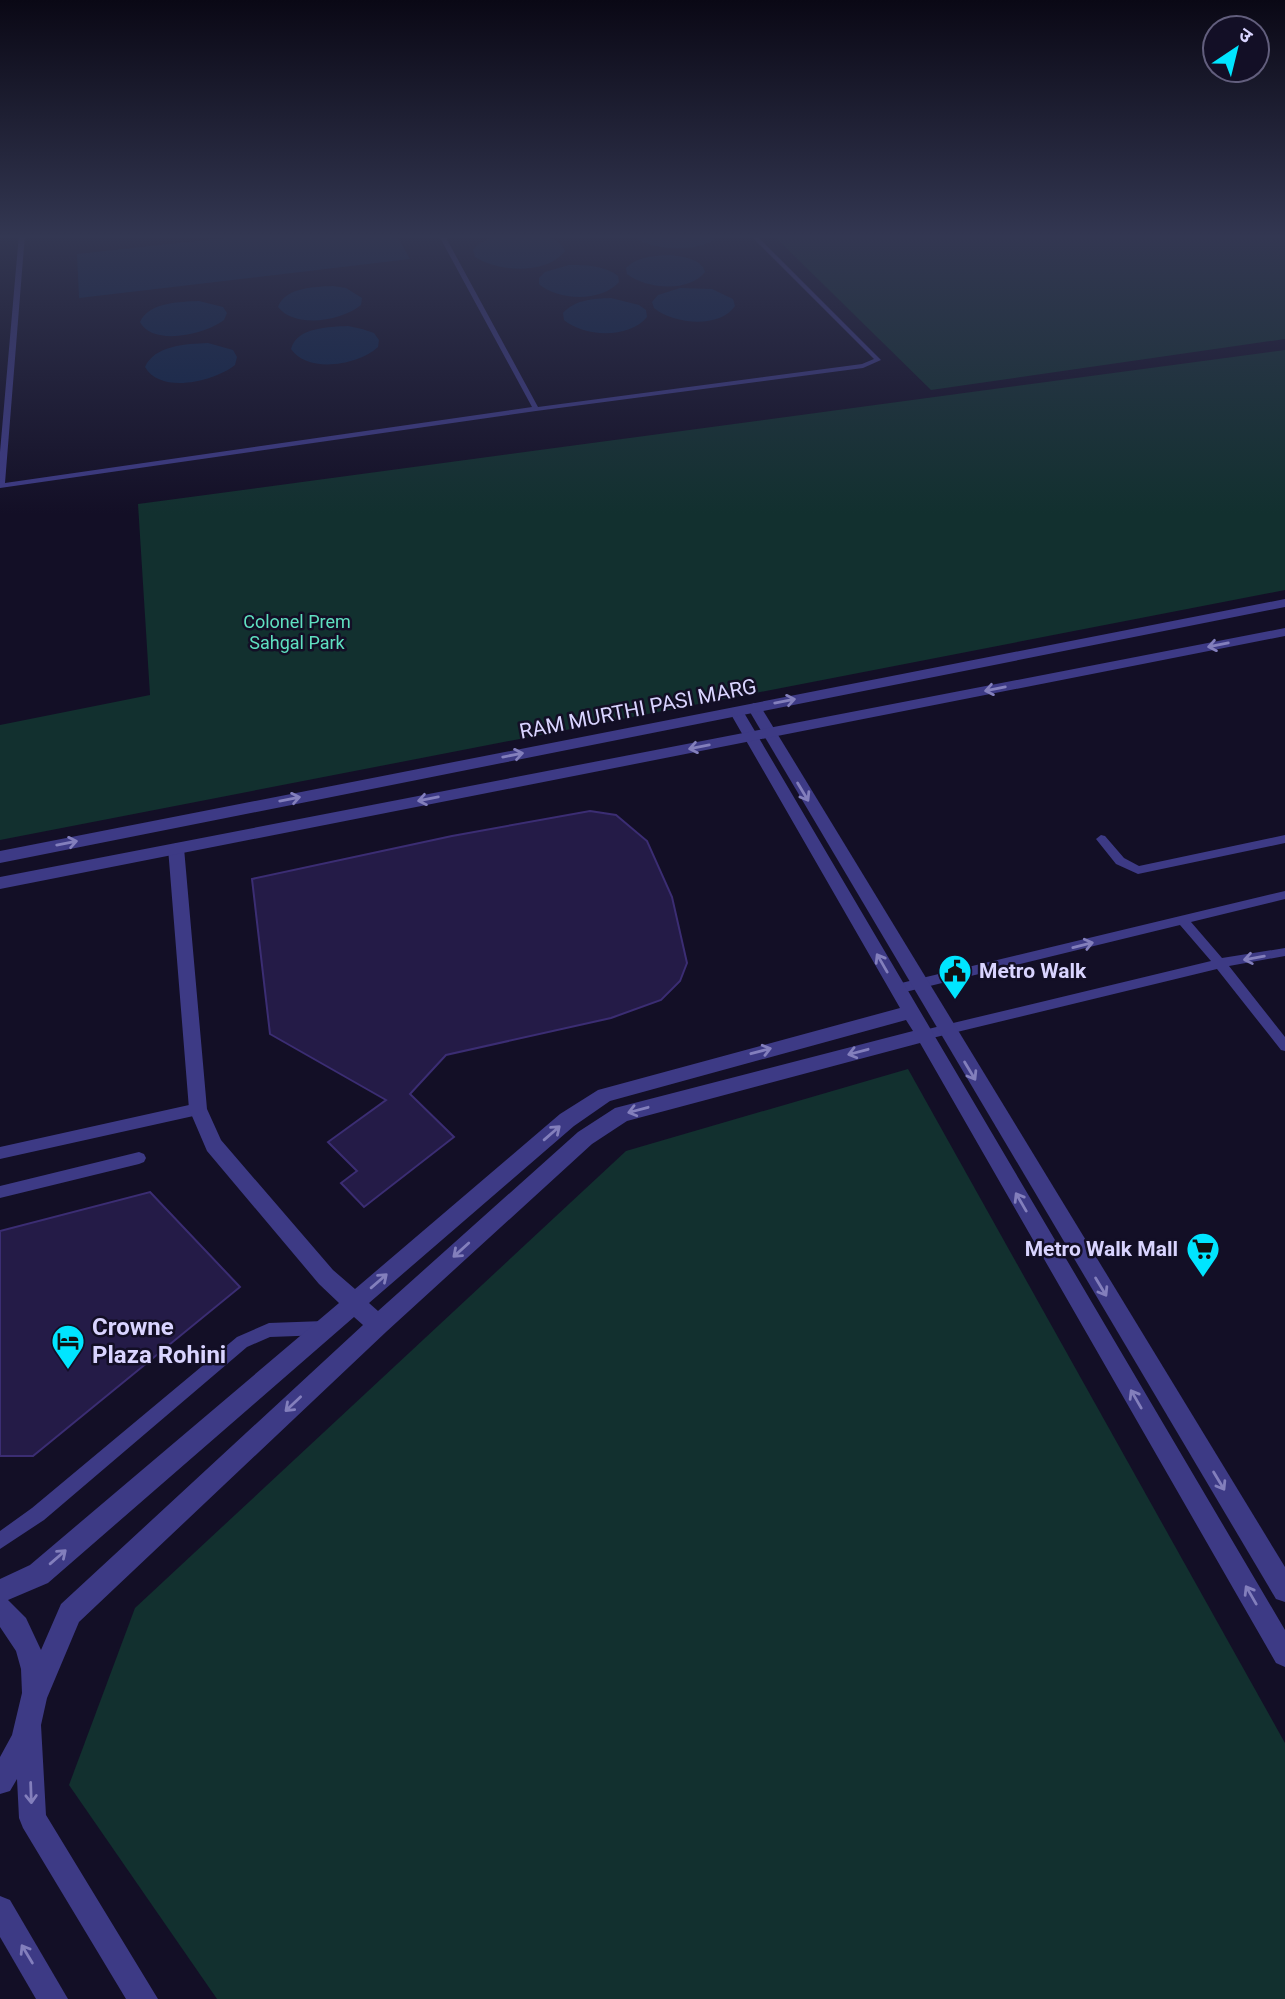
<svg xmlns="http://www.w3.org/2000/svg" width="1285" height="1999" viewBox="0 0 1285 1999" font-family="Roboto,'Noto Sans Devanagari',sans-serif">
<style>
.green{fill:#12302f}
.water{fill:#0c2248}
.building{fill:#241b47;stroke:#3b2d73;stroke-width:2}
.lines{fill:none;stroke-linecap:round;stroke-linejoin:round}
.service{fill:#3d3a85;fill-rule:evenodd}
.minor{fill:#3d3a85;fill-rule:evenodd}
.tertiary{fill:#3d3a85;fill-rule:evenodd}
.oneway{stroke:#837fbc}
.labels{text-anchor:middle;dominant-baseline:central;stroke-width:5;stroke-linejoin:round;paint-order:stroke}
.far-park-label{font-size:18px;fill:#5fe0c0;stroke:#130f26}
.street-label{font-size:21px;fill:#d9d4ff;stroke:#130f26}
.poi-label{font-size:21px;font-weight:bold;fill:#d9d4ff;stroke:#130f26;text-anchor:start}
.near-poi-label{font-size:24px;font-weight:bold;fill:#d9d4ff;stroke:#130f26;text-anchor:start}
</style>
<rect width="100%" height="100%" fill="#130f26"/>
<!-- green -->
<g class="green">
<polygon points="772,234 1285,234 1285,339 931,390"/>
<polygon points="1285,350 1285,590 0,840 0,725 150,695 138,504"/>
<polygon points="908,1069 1285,1743 1285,1999 217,1999 69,1785 135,1608 626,1151"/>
</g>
<!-- water -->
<g class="water">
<polygon points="261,234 396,234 410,259 79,298 77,254"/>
<path d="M524 234C539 235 559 235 565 251 547 275 498 272 475 257L473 250C485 235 506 235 524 234Z"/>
<path d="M632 234H719C708 254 645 252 632 234Z"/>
<path d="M670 255C683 257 701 258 705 272 689 293 646 289 627 274L626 268C638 256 654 256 670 255Z"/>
<path d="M569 265C586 265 604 265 618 276L619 282C602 302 558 301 539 284V278L545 272Z"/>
<path d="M333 286 346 288 362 298 361 305C342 321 295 329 278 307 285 287 315 287 333 286Z"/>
<path d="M680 288 712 289 733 299 735 306C720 329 673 324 654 308L652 302 658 295Z"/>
<path d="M611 298 639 305 646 310 647 317C629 339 584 337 564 320L563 313C576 299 593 299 611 298Z"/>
<path d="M199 301 223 307 227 313 224 320C206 334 153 347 140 322 149 302 179 302 199 301Z"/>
<path d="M348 326 362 329 374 333 379 340 378 347C359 365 308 374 291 349 297 327 329 327 348 326Z"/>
<path d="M208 343 233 350 237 357 235 365C215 381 161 395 145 367 155 345 186 344 208 343Z"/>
</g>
<!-- building -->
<g class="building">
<polygon points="590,811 616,815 647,841 672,897 687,963 680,981 661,1000 611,1018 446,1055 410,1094 454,1137 364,1207 341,1183 357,1171 328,1142 386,1100 270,1034 252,879 452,836"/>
<polygon points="150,1192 240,1287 33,1456 0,1456 0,1231"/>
</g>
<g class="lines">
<!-- service -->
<g class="service">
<polygon points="19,234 25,234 5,483 532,407 438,234 444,234 538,407 862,364 874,359 749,234 755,234 881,360 863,368 536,411 0,488 0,452"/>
<polygon points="1101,835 1105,836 1124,858 1139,866 1285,835 1285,843 1138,874 1116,864 1096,839"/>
<polygon points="1285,891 1285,899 1191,922 1222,958 1285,948 1285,956 1229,966 1285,1037 1285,1051 1281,1050 1217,969 924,1040 920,1039 918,1035 920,1031 924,1030 1211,961 1180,925 897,994 893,992 891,989 893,986 897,984"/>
<polygon points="198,1103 203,1105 205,1109 203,1113 198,1115 0,1159 0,1147"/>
<polygon points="139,1152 144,1154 146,1158 144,1162 139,1164 0,1198 0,1186"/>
<polygon points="324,1321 329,1323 332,1328 329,1333 324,1335 270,1337 247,1347 44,1520 0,1549 0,1531 32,1508 237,1337 269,1323"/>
</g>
<!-- minor -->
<g class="minor">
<polygon points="754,703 761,707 1285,1567 1285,1602 1276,1599 747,707"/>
<path d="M736 707 743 711 1285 1630V1667L1276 1663 920 1043 627 1121 592 1144 386 1332 79 1622 47 1698 41 1725 46 1815 158 1999H126L23 1828 19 1818 17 1779 10 1791 0 1794V1757L12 1735 22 1693 21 1669 16 1651 0 1627V1579L30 1565 339 1303 319 1284 207 1151 189 1109 168 848 176 843 184 848 207 1109 221 1140 333 1270 355 1289 560 1114 598 1090 900 1008 729 711ZM906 1020 913 1031 615 1108 578 1132 378 1311 369 1303 574 1126 610 1101ZM354 1317 363 1325 61 1604 41 1650 26 1618 8 1600 48 1583Z"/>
<polygon points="0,1896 10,1900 68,1999 36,1999 0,1937"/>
</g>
<!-- tertiary -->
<g class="tertiary">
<polygon points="1285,599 1285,607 0,863 0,851"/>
<polygon points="1285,628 1285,636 0,889 0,877"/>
</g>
</g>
<!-- one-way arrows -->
<defs><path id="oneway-shaft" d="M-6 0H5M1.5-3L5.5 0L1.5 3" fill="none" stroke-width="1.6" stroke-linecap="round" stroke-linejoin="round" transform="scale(1.75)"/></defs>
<g class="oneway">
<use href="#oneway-shaft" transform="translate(1218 645) rotate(169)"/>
<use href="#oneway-shaft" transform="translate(995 689) rotate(169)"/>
<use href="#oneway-shaft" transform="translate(785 701) rotate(-11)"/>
<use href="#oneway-shaft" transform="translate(699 747) rotate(169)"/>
<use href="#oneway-shaft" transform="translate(513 755) rotate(-11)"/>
<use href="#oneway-shaft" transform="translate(803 792) rotate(59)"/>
<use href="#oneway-shaft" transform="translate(290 799) rotate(-11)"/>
<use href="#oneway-shaft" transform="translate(428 799) rotate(169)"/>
<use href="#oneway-shaft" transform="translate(67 843) rotate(-11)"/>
<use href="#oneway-shaft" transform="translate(1083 945) rotate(-14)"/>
<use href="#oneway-shaft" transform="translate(1254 958) rotate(170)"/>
<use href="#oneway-shaft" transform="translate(882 963) rotate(-120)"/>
<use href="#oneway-shaft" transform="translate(761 1051) rotate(-15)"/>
<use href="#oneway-shaft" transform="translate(858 1052) rotate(165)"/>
<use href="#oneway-shaft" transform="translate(970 1071) rotate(59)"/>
<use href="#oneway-shaft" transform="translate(638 1110) rotate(165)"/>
<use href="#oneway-shaft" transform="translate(552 1133) rotate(-41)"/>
<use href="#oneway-shaft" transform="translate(1021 1202) rotate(-120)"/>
<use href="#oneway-shaft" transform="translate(461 1250) rotate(138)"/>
<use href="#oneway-shaft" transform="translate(379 1281) rotate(-41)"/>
<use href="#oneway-shaft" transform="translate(1101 1287) rotate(59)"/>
<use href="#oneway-shaft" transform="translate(1136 1399) rotate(-120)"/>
<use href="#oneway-shaft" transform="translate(293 1404) rotate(137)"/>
<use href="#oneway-shaft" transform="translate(1219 1481) rotate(59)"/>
<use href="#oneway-shaft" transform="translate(58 1557) rotate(-41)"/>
<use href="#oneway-shaft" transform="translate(1251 1595) rotate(-120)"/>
<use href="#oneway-shaft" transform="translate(31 1793) rotate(88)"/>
<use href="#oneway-shaft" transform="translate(27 1954) rotate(-121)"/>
</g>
<!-- sky -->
<linearGradient id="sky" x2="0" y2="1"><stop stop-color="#0a0815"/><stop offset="0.46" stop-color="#333752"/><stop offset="1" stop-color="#333752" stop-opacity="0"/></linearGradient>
<rect width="1285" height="514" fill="url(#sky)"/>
<!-- icons -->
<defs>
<symbol id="civic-pin" viewBox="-11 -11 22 30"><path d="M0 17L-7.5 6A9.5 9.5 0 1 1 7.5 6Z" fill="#00e5ff" stroke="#130f26"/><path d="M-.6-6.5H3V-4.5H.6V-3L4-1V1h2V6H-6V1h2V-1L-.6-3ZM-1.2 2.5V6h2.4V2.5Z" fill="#111"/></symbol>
<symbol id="supermarket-pin" viewBox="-11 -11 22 30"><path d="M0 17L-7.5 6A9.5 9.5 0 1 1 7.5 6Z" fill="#00e5ff" stroke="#130f26"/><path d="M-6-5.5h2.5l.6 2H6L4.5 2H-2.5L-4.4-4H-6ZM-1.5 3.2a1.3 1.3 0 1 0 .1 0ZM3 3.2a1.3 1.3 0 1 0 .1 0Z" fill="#111"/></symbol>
<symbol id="hotel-pin" viewBox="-11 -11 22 30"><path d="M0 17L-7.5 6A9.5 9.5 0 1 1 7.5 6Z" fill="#00e5ff" stroke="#130f26"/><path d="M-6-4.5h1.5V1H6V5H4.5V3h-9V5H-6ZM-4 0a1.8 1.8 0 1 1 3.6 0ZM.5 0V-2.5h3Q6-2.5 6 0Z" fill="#111"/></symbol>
</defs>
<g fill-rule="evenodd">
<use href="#civic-pin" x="936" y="952" width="38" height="52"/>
<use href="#supermarket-pin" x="1184" y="1230" width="38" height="52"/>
<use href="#hotel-pin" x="49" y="1322" width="38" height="52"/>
</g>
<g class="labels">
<!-- far-park labels -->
<g class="far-park-label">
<text x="297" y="621">Colonel Prem<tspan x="297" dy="21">Sahgal Park</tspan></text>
</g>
<!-- street labels -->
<g class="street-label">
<text transform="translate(638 709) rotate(-11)">RAM MURTHI PASI MARG</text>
</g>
<!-- poi labels -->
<g class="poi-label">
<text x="979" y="971">Metro Walk</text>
<text x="1178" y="1249" text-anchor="end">Metro Walk Mall</text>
</g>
<!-- near-poi labels -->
<g class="near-poi-label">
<text x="92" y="1327">Crowne<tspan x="92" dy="28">Plaza Rohini</tspan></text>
</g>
</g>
<!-- north arrow -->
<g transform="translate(1236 49) rotate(35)"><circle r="33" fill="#130f26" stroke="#625e7d" stroke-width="2"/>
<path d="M0-5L12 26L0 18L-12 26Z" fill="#00e5ff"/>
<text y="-10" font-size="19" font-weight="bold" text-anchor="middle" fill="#d9d4ff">उ</text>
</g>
</svg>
